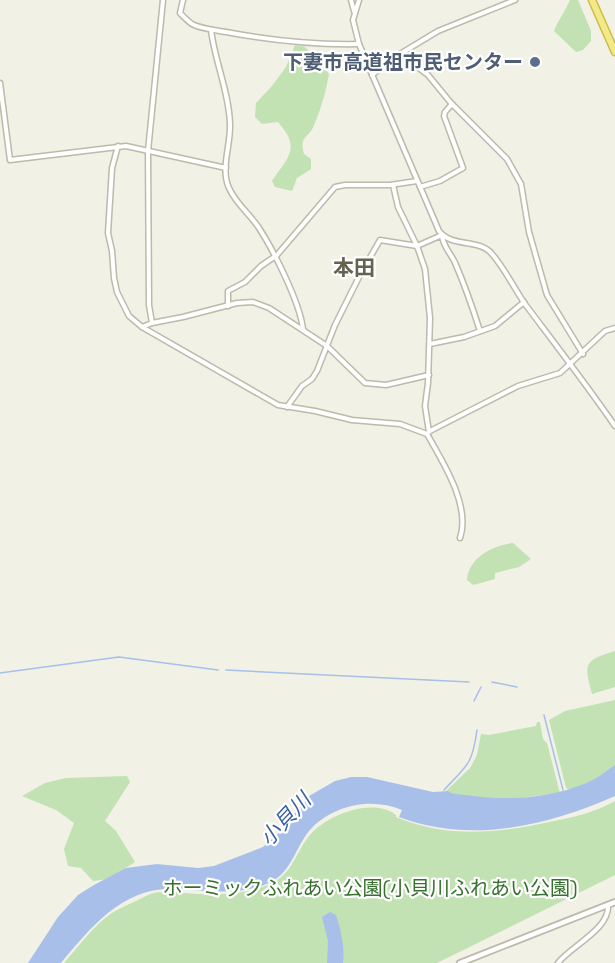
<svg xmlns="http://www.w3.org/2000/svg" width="615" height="963" viewBox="0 0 615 963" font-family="'Space Grotesk','Noto Sans JP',sans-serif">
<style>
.green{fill:#c2e2b3}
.water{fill:#a8bfe9}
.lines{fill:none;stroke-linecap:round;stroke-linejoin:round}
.stream{stroke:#a8bfe9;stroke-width:1.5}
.minor-casing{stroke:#bcbaaa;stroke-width:7}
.tertiary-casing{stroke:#bcbaaa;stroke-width:8}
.trunk-casing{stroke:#cebc44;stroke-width:9}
.minor{stroke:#fff;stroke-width:4}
.tertiary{stroke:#fff;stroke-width:4.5}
.trunk{stroke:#f2ea88;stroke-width:6}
.service-dot{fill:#5c6f8a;stroke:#fff;stroke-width:2}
.labels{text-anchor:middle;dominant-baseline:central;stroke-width:4.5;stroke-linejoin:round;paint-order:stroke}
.service-label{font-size:20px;font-weight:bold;fill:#4e5e75;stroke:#fff;text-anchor:end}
.park-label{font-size:20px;fill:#38702f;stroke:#fff}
.neighbourhood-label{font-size:21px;font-weight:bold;fill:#65624f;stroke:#fff}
.water-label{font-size:21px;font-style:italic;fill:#3a5fa5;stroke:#fff}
</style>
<rect width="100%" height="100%" fill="#f1f1e6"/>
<!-- green -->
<g class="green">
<path d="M570 0H578L591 31V41L583 50 576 52 554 31C558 20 565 12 570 0Z"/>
<path d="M295 45 305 47 329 74C326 91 321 109 314 125 309 139 299 134 304 154L311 159V169L297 178 292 191 275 187 272 181C289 156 301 148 278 122L262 124 255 117 256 103 272 86 286 67Z"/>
<path d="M513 543 531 559 519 567 495 573V579L473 585 467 580C468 558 493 545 513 543Z"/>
<path d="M615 651V687L592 694C584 663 583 661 615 651Z"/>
<polygon points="615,700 615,767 591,783 570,790 566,788 549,720 565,711"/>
<polygon points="537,722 540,722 543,739 547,743 560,793 501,800 448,795 446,791 470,768 477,755 481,734 489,735 536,726"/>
<polygon points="127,776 130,782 105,821 116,831 135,862 109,879 93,881 81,868 68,866 64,849 74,823 56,810 22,796 45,783 66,778"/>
<path d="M615 801V875L437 963H64C77 948 89 932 104 919 113 911 125 906 136 901 144 897 152 892 162 892 174 891 186 894 198 894 223 895 251 894 274 882 293 872 297 850 310 835 327 815 373 797 396 815V817C448 839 500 833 554 821 575 817 596 812 615 801Z"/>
</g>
<!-- water -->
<g class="water">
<path d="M615 765V796C547 826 471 844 399 817L402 810C371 797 332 805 309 831 296 847 291 872 271 882 242 896 207 891 176 889 124 886 91 927 61 963H28L58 917 78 895 94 885 126 868 157 864 198 868 214 866 263 847 280 832 309 796 335 781 351 777H367L433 792 448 791C453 795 458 794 465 795 503 801 547 799 584 784 595 780 605 772 615 765Z"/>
<path d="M330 912 336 915C341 930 345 948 343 963H327L328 941 322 917Z"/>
</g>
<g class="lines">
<!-- stream -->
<g class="stream">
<polyline points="226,670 469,682"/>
<polyline points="0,673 119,657 218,670"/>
<polyline points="492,682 517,687"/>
<polyline points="474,701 481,687"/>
<polyline points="544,715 563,790"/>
<path d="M444 790C467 765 472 766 477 730"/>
</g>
<defs>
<g id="minor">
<path d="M183 0 180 13C184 17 189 23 194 25 203 29 216 30 226 32 269 40 315 45 359 44"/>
<polyline points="351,0 354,11"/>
<path d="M359 0 353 20 359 44 439 231C452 248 479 238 492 254 505 269 514 288 525 304 555 344 586 384 615 426"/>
<path d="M211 30C215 62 229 92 230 124 231 145 220 169 229 188 236 204 250 214 259 228 274 251 300 303 303 329"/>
<polyline points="400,54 428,75 451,103 507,159 521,184 529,232 547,295 583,354"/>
<polyline points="372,75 400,54 438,31 515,0"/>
<polyline points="0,83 10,160 126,146 226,168"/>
<path d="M118 146 112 168 108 233 112 251 114 278 117 292 129 316 142 327 278 405 315 411 352 420 400 424 427 434C443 462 471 506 460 538"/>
<polyline points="393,185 398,207 417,246 425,269 430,318 428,383 425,406 429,432"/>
<polyline points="420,187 440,181 463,168 444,116 445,112 452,104"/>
<polyline points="228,306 228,291 245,282 261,266 277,255 335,187 345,185 390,185 417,181"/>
<polyline points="152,323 149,305 148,151 163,0"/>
<polyline points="142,327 152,323 183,317 237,303 253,302 269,308 327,346 365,383 386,385 429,375"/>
<polyline points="430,344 464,337 495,326 524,302"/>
<path d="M287 407 302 386 312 379 317 371 335 325 360 275 380 240 417 246 442 235C443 248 452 254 456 265 465 286 473 309 480 331"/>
<polyline points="430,431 518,386 560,373 605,331 615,328"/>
<path d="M558 963C571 946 610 929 608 905"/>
</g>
<polyline id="tertiary" points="460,963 615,902"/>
<polyline id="trunk" points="592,0 615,52"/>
</defs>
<!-- minor casing -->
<use href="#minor" class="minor-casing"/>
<!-- tertiary casing -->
<use href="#tertiary" class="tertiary-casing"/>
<!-- trunk casing -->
<use href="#trunk" class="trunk-casing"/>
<!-- minor -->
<use href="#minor" class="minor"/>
<!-- tertiary -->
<use href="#tertiary" class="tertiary"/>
<!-- trunk -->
<use href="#trunk" class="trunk"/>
</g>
<!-- markers -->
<circle class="service-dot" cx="535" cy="62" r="6"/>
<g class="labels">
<!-- service labels -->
<g class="service-label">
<text x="523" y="62">下妻市高道祖市民センター</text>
</g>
<!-- park labels -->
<g class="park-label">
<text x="370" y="888">ホーミックふれあい公園(小貝川ふれあい公園)</text>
</g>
<!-- neighbourhood labels -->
<g class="neighbourhood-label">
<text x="354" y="267">本田</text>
</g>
<!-- water labels -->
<g class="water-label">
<text transform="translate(285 819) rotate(-47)">小貝川</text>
</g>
</g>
</svg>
